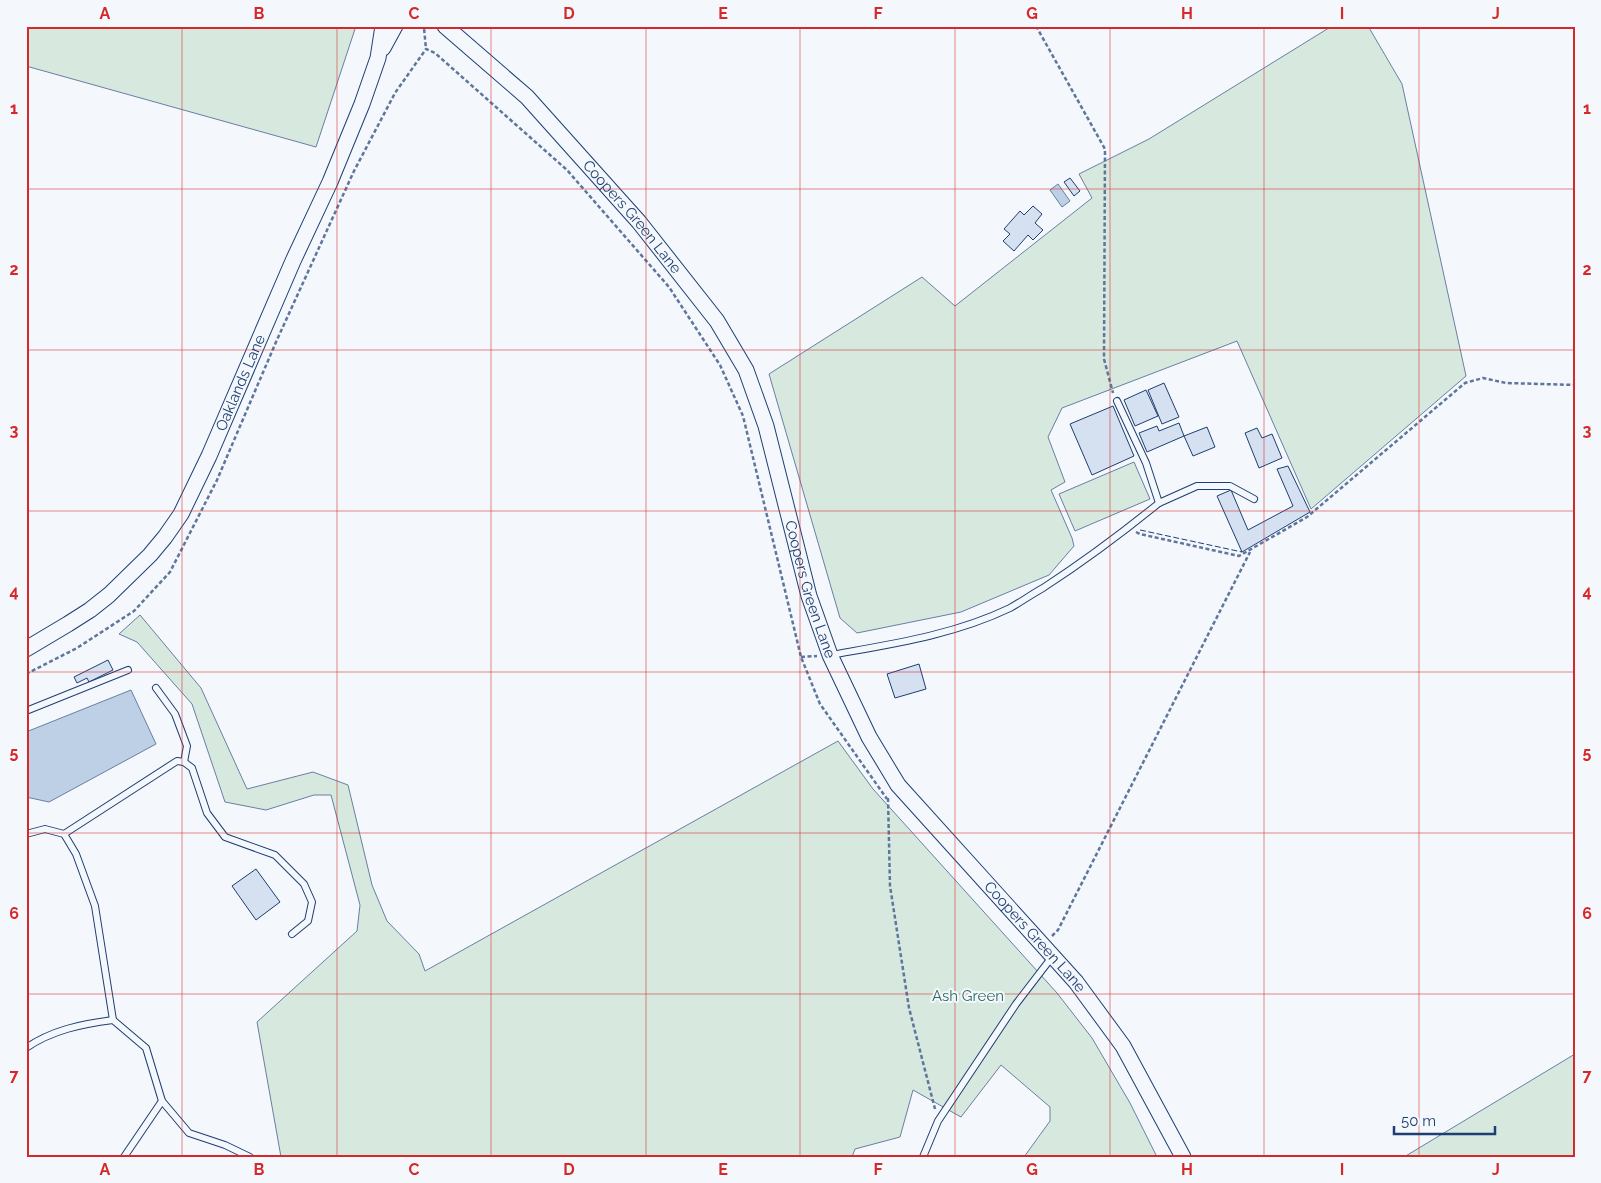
<svg xmlns="http://www.w3.org/2000/svg" width="1601" height="1183" viewBox="0 0 1601 1183" font-family="Raleway,sans-serif">
<style>
.green{fill:#d7e8df;stroke:#687fa3}
.water{fill:#bed0e5;stroke:#687fa3}
.building{fill:#d5e0f0;stroke:#1d3f73}
.lines{fill:none;stroke-linecap:round;stroke-linejoin:round}
.service-casing{stroke:#1d3f73;stroke-width:8}
.tertiary-casing{stroke:#1d3f73;stroke-width:17}
.path{stroke:#5e769c;stroke-width:2.5;stroke-dasharray:4 2.5;stroke-linecap:butt}
.service{stroke:#f4f7fb;stroke-width:6}
.tertiary{stroke:#f4f7fb;stroke-width:15}
.fence{stroke:#1d3f73;stroke-width:1;stroke-dasharray:6 2.5;stroke-linecap:butt}
.grid{fill:none;stroke:#d62828;stroke-width:1;stroke-opacity:0.55}
.labels{text-anchor:middle;dominant-baseline:central;stroke-width:4;stroke-linejoin:round;paint-order:stroke}
.street-label{font-size:15px;fill:#1d3f73;stroke:#f4f7fb}
.park-label{font-size:15px;fill:#2c6c60;stroke:#f4f7fb}
.neatline{fill:none;stroke:#d62828;stroke-width:2}
.grid-label{font-size:16px;text-anchor:middle;font-weight:bold;fill:#d62828}
</style>
<rect width="100%" height="100%" fill="#f4f7fb"/>
<!-- green -->
<g class="green">
<polygon points="26,26 356,26 316,147 26,66"/>
<polygon points="1332,26 1368,26 1402,84 1466,376 1311,509 1237,341 1062,408 1048,437 1065,482 1051,490 1072,538 1074,546 1049,575 961,612 857,633 840,618 769,374 922,277 955,306 1092,198 1079,174 1149,139"/>
<polygon points="1134,462 1150,499 1075,531 1059,494"/>
<polygon points="140,615 201,688 247,789 313,772 348,785 372,885 387,921 419,954 425,971 838,741 873,789 1057,993 1092,1038 1130,1103 1157,1157 1024,1157 1050,1121 1050,1107 1001,1065 961,1117 913,1090 900,1137 855,1149 852,1157 281,1157 257,1022 357,931 360,905 331,795 314,795 266,810 225,802 192,704 137,642 119,634"/>
<polygon points="1575,1054 1575,1157 1404,1157"/>
</g>
<!-- water -->
<g class="water">
<polygon points="1058,184 1070,201 1062,207 1050,190"/>
<polygon points="131,690 156,744 49,802 26,797 26,732"/>
</g>
<!-- building -->
<g class="building">
<polygon points="1070,178 1080,191 1074,196 1064,182"/>
<polygon points="1033,206 1042,214 1035,223 1043,230 1033,240 1028,235 1014,251 1003,241 1010,234 1004,229 1020,211 1024,215"/>
<polygon points="1164,383 1179,417 1162,424 1148,390"/>
<polygon points="1146,390 1158,416 1135,426 1124,400"/>
<polygon points="1113,406 1134,456 1092,475 1070,424"/>
<polygon points="1179,423 1184,436 1147,452 1139,433 1157,426 1159,431"/>
<polygon points="1207,427 1215,447 1193,456 1184,436"/>
<polygon points="1257,428 1262,438 1272,434 1282,458 1259,468 1245,433"/>
<polygon points="1288,466 1310,512 1242,552 1217,496 1231,490 1248,530 1293,506 1277,469"/>
<polygon points="108,660 113,670 89,682 87,678 77,683 74,677"/>
<polygon points="919,664 926,689 895,698 887,674"/>
<polygon points="256,869 280,902 256,920 232,886"/>
</g>
<g class="lines">
<defs>
<g id="service">
<polyline points="1159,503 1197,486 1230,486 1254,499"/>
<path d="M831 655C892 644 954 635 1010 608 1021 602 1032 594 1043 588 1083 562 1122 533 1159 503L1146 463 1117 401"/>
<polyline points="156,688 175,714 187,746 184,762"/>
<polyline points="26,711 128,670"/>
<polyline points="26,834 45,829 64,834 76,854 95,906 113,1020"/>
<polyline points="64,834 177,761 184,762 192,768 207,813 225,837 275,855 304,884 312,902 308,921 292,934"/>
<path d="M26 1048C52 1030 82 1024 113 1020L146 1048 162 1101 189 1133 225 1145 250 1157"/>
<polyline points="124,1157 162,1101"/>
<polyline points="923,1157 938,1121 1016,1004 1052,957"/>
</g>
<g id="tertiary">
<path id="s1" d="M445 26 527 97 639 222 717 321 746 370 766 426 809 596 830 655 869 737 898 785 1076 982 1123 1046 1183 1157"/>
<polyline points="383,48 395,26"/>
<path id="s2" d="M26 649 68 624 90 610 109 595 150 555 165 537 181 514 209 456 293 261 330 182 362 104 378 58 383 26"/>
</g>
</defs>
<!-- service casing -->
<use href="#service" class="service-casing"/>
<!-- tertiary casing -->
<use href="#tertiary" class="tertiary-casing"/>
<!-- path -->
<g class="path">
<polyline points="419,26 424,28 426,49"/>
<polyline points="1036,26 1105,149 1104,359 1113,393"/>
<polyline points="1136,532 1140,534 1239,556 1307,517 1465,383 1483,378 1506,383 1575,385"/>
<polyline points="801,657 817,656"/>
<polyline points="26,674 77,648 134,611 170,572 217,480 276,342 354,171 395,93 426,49 435,53 567,170 669,287 720,365 743,416 801,657 820,704 887,799"/>
<polyline points="888,798 890,886 909,1008 935,1109"/>
<polyline points="1052,936 1058,930 1250,552"/>
</g>
<!-- service -->
<use href="#service" class="service"/>
<!-- tertiary -->
<use href="#tertiary" class="tertiary"/>
<!-- fence -->
<polyline class="fence" points="1140,530 1242,552"/>
</g>
<!-- grid -->
<path class="grid" d="M182 26V1157M337 26V1157M491 26V1157M646 26V1157M800 26V1157M955 26V1157M1110 26V1157M1264 26V1157M1419 26V1157M26 189H1575M26 350H1575M26 511H1575M26 672H1575M26 833H1575M26 994H1575"/>
<g class="labels">
<!-- street labels -->
<g class="street-label">
<text stroke="none"><textPath href="#s1" startOffset="268">Coopers Green Lane</textPath></text>
<text stroke="none"><textPath href="#s2" startOffset="352">Oaklands Lane</textPath></text>
<text stroke="none"><textPath href="#s1" startOffset="688">Coopers Green Lane</textPath></text>
<text stroke="none"><textPath href="#s1" startOffset="1108">Coopers Green Lane</textPath></text>
</g>
<!-- park labels -->
<g class="park-label">
<text x="968" y="996">Ash Green</text>
</g>
</g>
<!-- border -->
<rect width="1601" height="1183" fill="none" stroke="#f4f7fb" stroke-width="55"/>
<!-- scale -->
<path d="M1394 1126v8h101v-8" fill="none" stroke="#1d3f73" stroke-width="2.5"/>
<text x="1401" y="1126" font-size="15" fill="#1d3f73" stroke="#f4f7fb" stroke-width="4" paint-order="stroke">50 m</text>
<rect x="28" y="28" width="1546" height="1128" class="neatline"/>
<g class="grid-label">
<text x="105" y="19">A</text>
<text x="259" y="19">B</text>
<text x="414" y="19">C</text>
<text x="569" y="19">D</text>
<text x="723" y="19">E</text>
<text x="878" y="19">F</text>
<text x="1032" y="19">G</text>
<text x="1187" y="19">H</text>
<text x="1342" y="19">I</text>
<text x="1496" y="19">J</text>
<text x="14" y="114">1</text>
<text x="1587" y="114">1</text>
<text x="14" y="275">2</text>
<text x="1587" y="275">2</text>
<text x="14" y="436">3</text>
<text x="1587" y="436">3</text>
<text x="14" y="597">4</text>
<text x="1587" y="597">4</text>
<text x="14" y="758">5</text>
<text x="1587" y="758">5</text>
<text x="14" y="919">6</text>
<text x="1587" y="919">6</text>
<text x="14" y="1081">7</text>
<text x="1587" y="1081">7</text>
<text x="105" y="1175">A</text>
<text x="259" y="1175">B</text>
<text x="414" y="1175">C</text>
<text x="569" y="1175">D</text>
<text x="723" y="1175">E</text>
<text x="878" y="1175">F</text>
<text x="1032" y="1175">G</text>
<text x="1187" y="1175">H</text>
<text x="1342" y="1175">I</text>
<text x="1496" y="1175">J</text>
</g>
</svg>
